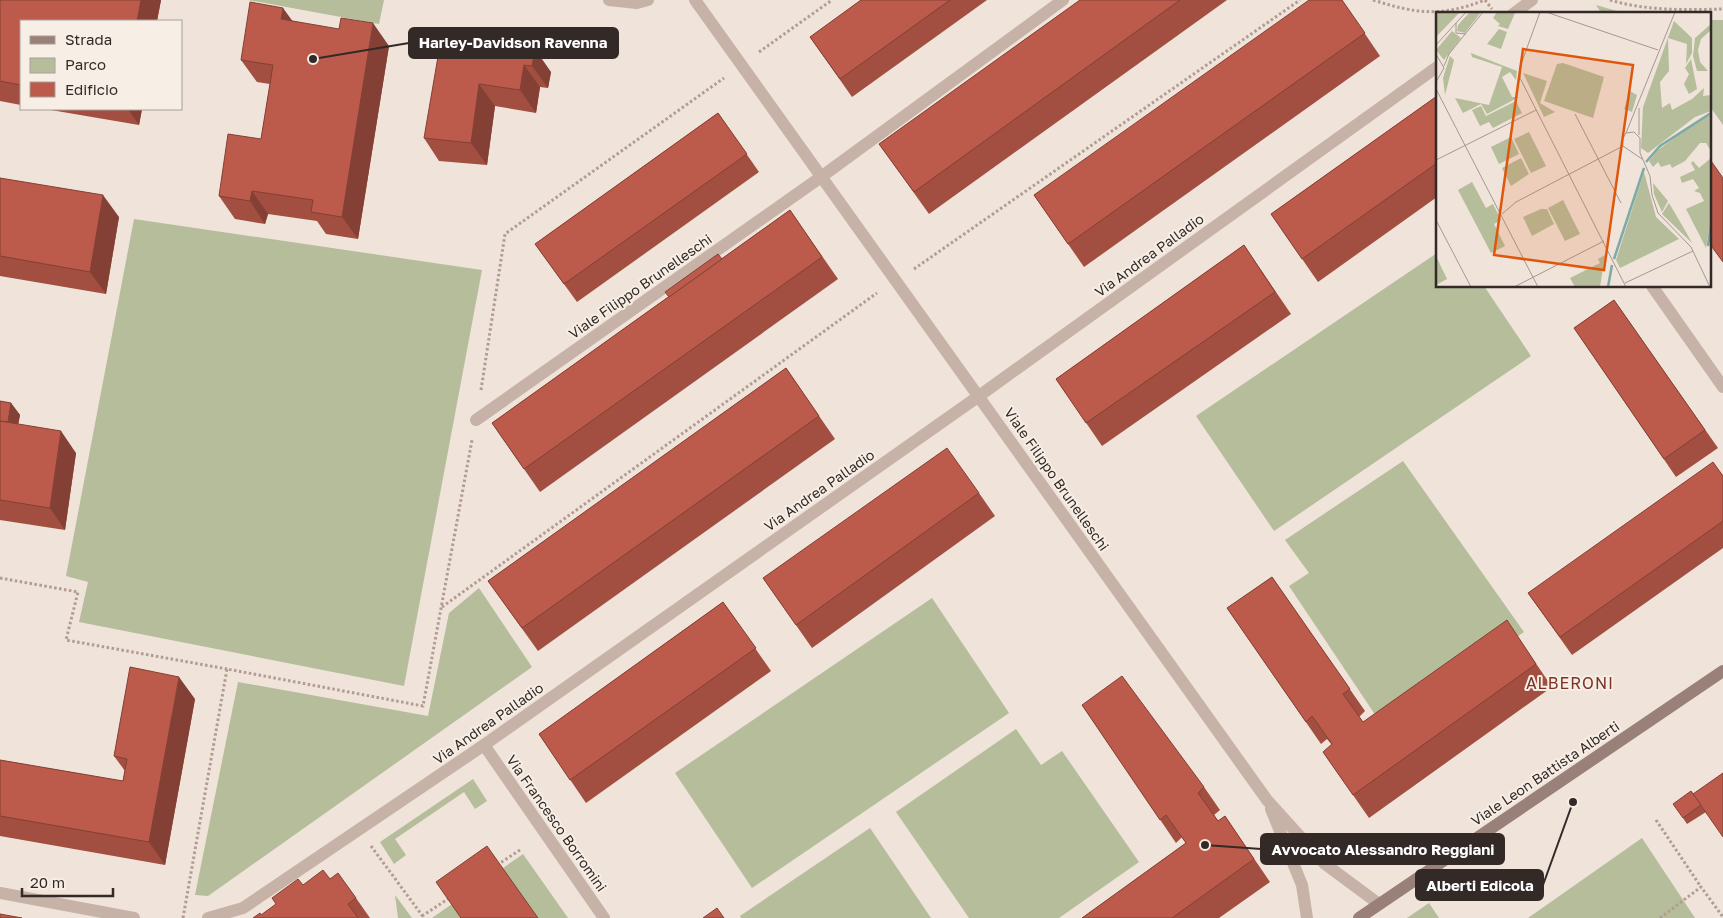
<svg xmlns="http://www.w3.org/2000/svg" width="1723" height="918" viewBox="0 0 1723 918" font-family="'Golos Text',sans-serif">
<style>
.green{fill:#b5bd9b}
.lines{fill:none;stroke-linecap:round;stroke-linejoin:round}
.path{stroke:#b29c91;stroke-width:3;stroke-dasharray:2.5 2.5;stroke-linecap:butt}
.minor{stroke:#c6b2a7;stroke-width:12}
.secondary{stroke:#998179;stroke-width:12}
.wall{fill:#a24e40}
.shaded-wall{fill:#844034}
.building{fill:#bc5b4b;stroke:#844034}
.labels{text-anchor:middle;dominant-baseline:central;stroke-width:4;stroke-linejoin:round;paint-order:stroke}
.street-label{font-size:14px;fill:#332a27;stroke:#f7eee6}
.quarter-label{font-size:16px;letter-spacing:1px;fill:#7c3226;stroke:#f7eee6}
.inset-river{fill:none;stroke:#7baaa7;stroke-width:2.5}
.inset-road{fill:none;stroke:#a49992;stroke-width:1}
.view{fill:#df570d;fill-opacity:0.15;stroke:#df570d;stroke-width:2.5}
.inset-edge{fill:none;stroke:#332a27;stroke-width:2.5}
.leader{fill:none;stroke:#332a27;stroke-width:2}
.callout-dot{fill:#332a27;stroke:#f7eee6;stroke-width:2}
.callout{fill:#332a27;stroke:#332a27;stroke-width:2}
.callout-label{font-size:15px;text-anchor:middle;font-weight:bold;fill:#fff}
</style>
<rect width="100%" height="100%" fill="#efe3da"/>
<!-- green -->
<g class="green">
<polygon points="248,0 384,0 379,24"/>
<polygon points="1596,5 1627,14 1602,14"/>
<polygon points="1709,20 1723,20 1723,125 1709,105"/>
<polygon points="134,219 482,270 404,686 79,622 88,582 66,576"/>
<polygon points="1437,253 1437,286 1484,286 1531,356 1274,531 1196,416"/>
<polygon points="1403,461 1524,632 1384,728 1289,586 1309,573 1285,540"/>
<polygon points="479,588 532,667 208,896 195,895 238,682 428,716 449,613"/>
<polygon points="932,598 1009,713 752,888 675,773"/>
<polygon points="1016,729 1041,765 1062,751 1139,862 1059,918 969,918 896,812"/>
<polygon points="473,779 487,801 475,809 464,792 395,839 406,855 394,864 380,842"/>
<polygon points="870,828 931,918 741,918 740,916"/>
<polygon points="1642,838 1695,918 1528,918"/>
<polygon points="523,854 568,918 432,918"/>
<polygon points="395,895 412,918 398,918"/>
<polygon points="1429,903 1439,918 1407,918"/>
</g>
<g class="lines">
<!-- path -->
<g class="path">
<path d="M1373 0C1417 14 1441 17 1485 0L1492 9"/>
<path d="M1610 0C1647 11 1685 10 1723 9"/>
<polyline points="759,52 832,0"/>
<polyline points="914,269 1300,0"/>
<polyline points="481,390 505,234 724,78"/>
<polyline points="0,578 78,592 66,640 227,669"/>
<polyline points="442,607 877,293"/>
<polyline points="1656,820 1701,887"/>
<polyline points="1335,839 1357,850 1384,846 1395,839"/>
<polyline points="371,846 424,918"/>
<polyline points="497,865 520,850"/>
<polyline points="422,916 451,897"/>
<polyline points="183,918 227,669 423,706 472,440"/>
<polyline points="1660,918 1701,887 1723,917"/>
</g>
<!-- minor -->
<g class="minor">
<polyline points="609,0 637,3 648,0"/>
<polyline points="695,0 1267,800 1325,864 1379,904"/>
<polyline points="1513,14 1532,0"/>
<polyline points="1652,286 1723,387"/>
<polyline points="476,420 821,177 1063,0"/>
<polyline points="484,745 604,918"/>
<polyline points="1271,809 1302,885 1307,918"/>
<polyline points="0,893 134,918"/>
<polyline points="208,918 243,908 484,745 979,396 1437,67"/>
</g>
<!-- secondary -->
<polyline class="secondary" points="1359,918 1723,671"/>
</g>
<!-- wall -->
<g class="wall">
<polygon points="0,0 161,0 157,21 21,21 21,105 0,101"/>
<polygon points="861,0 987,0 852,97 810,37"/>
<polygon points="1080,0 1227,0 929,214 879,144"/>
<polygon points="1342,0 1380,56 1084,267 1034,195"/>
<polygon points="293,21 389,46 358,239 326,234 317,221 268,214 265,224 235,219 219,196 261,139 270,84 257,82 241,60"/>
<polygon points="486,41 551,72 548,88 540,87 536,113 495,106 487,165 439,161 424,138 484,52"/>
<polygon points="1437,96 1437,197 1318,282 1271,214"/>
<polygon points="45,109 142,109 139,125"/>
<polygon points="718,113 759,172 577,302 535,244"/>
<polygon points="0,178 119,217 106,294 0,276"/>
<polygon points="790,210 838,279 540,492 492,423"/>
<polygon points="1244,245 1291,314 1102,446 1056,379"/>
<polygon points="1614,300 1718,448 1676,477 1574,328"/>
<polygon points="786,368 835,439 538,651 488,581"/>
<polygon points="0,401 11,403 20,415 18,424 76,453 65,530 0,520"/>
<polygon points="1723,476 1723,548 1572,655 1528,593"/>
<polygon points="979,493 995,516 812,648 763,578"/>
<polygon points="1272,577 1365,711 1359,717 1363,722 1522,643 1552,687 1369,818 1323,752 1332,745 1327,739 1321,744 1227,608"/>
<polygon points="723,602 771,671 586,803 539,734"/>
<polygon points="195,699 165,865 0,836 0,760 123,781 125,771 114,756"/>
<polygon points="1082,705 1204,787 1220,810 1214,815 1218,821 1225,816 1270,882 1219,918 1082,918 1186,843 1182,837 1176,843"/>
<polygon points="1691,791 1706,812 1687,824 1683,818"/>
<polygon points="330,879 356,898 370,918 253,918 262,915"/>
</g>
<!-- shaded-wall -->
<g class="shaded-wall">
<polygon points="141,0 161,0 157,21 137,21"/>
<polygon points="283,8 299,30 281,19"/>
<polygon points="373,23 389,46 358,239 342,217"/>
<polygon points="535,49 551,72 548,88 532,66"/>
<polygon points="524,65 540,87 536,113 520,90"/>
<polygon points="479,84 495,106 487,165 471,143"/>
<polygon points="128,109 142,109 139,125"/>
<polygon points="252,191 268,214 265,224 250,201"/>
<polygon points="103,195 119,217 106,294 90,272"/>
<polygon points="11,403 20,415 15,443 7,431"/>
<polygon points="61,431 76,453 65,530 50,508"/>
<polygon points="179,677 195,699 165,865 149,842"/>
</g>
<!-- building -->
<g class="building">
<polygon points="0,0 141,0 137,21 21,21 21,85 0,81"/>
<polygon points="861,0 950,0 840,79 810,37"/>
<polygon points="1080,0 1180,0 914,192 879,144"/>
<polygon points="1309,0 1342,0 1365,33 1068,244 1034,195"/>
<polygon points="250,2 283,8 281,19 339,29 341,18 373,23 342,217 311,212 313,200 252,191 250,201 219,196 228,134 261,139 273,65 241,60"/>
<polygon points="486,41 535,49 532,66 524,65 520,90 479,84 471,143 424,138 440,45 484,52"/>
<polygon points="1437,96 1437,163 1302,259 1271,214"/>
<polygon points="718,113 747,154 564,284 535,244"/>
<polygon points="1709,158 1723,178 1723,262 1709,243"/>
<polygon points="0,178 103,195 90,272 0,256"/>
<polygon points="790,210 822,257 524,469 492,423"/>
<polygon points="1244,245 1275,292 1086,423 1056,379"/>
<polygon points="718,254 722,259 669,297 665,292"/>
<polygon points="1614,300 1705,430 1664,459 1574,328"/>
<polygon points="786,368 819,416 522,628 488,581"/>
<polygon points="0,401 11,403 8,422 0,421"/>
<polygon points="0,421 61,431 50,508 0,500"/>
<polygon points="947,448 979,493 796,625 763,578"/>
<polygon points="1713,462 1723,476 1723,521 1560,637 1528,593"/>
<polygon points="1272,577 1350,689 1343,694 1363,722 1507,620 1536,664 1353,795 1323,752 1332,744 1312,716 1306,722 1227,608"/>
<polygon points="723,602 756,648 570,780 539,734"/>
<polygon points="130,667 179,677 149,842 0,816 0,760 123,781 127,759 114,756"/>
<polygon points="1122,676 1204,787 1198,793 1218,821 1225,816 1254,859 1172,918 1082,918 1186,843 1166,815 1160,820 1082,705"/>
<polygon points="1723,773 1723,837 1693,794"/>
<polygon points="1691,791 1701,805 1683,818 1673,804"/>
<polygon points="487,846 538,918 461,918 436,882"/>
<polygon points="323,870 330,879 338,873 356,898 348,904 358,918 253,918 260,913 261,915 276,904 272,898 298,879 303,885"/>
<polygon points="717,908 724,918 703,918"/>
<polygon points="0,914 22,918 0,918"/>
</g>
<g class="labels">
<!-- street labels -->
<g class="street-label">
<text transform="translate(1149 255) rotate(-36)">Via Andrea Palladio</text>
<text transform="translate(640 286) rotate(-35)">Viale Filippo Brunelleschi</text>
<text transform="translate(1057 479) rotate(55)">Viale Filippo Brunelleschi</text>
<text transform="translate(819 490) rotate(-35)">Via Andrea Palladio</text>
<text transform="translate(488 723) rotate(-35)">Via Andrea Palladio</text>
<text transform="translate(1545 773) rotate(-34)">Viale Leon Battista Alberti</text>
<text transform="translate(557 823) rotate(55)">Via Francesco Borromini</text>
</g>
<!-- quarter labels -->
<g class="quarter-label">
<text x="1570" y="683">ALBERONI</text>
</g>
</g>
<!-- overview -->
<g transform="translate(1436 12)">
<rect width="275" height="275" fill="#efe3da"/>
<path d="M0 0H24L0 25ZM34 0H45L29 21 21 19 22 13ZM61 0 79 1 72 17 62 14 64 12 57 6ZM238 9 256 26V41L250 52 251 32 232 26 233 59 224 70 226 96 234 91 236 98 256 87 268 76 267 84 275 83V99L259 105 212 141 205 136 207 95ZM275 12V18L265 27 262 38 264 50 272 59H261L257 44 259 26ZM63 17 71 20 65 37 51 32ZM16 19 25 26 8 48 0 38ZM35 41 81 59 80 68 74 60 66 65 76 85H83L51 102 45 92 27 101 19 86 53 93 66 55 36 45ZM14 44 18 48 9 83 7 66ZM255 47 261 77 253 82 248 72 253 62 249 56ZM127 51 168 65 157 106 108 89 121 52ZM87 61 111 69 104 91 119 100 108 105ZM194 79 201 83 196 100 188 97ZM80 89 86 101 57 116 53 110 44 114 36 98 45 94 50 104ZM275 103V139L270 131H264L249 149 236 156 234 152 225 155 222 150 217 155 213 149 222 138 267 105ZM93 120 110 154 95 161 78 127ZM75 125 83 142 63 152 55 135ZM85 146 93 162 75 174 66 156ZM275 146V204L270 236 250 197 268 189 264 181 258 179 263 176 257 167 246 171 244 165 259 158 255 151 257 149 263 156ZM208 160 220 205 243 227 184 256 180 248ZM36 170 50 196 57 192 65 208 58 212 69 234 55 241 22 178ZM217 171 232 189 226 200 218 182ZM127 188 144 222 129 229 112 196ZM233 191 250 220 256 231 226 202ZM105 197H111L118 212 96 224 87 205ZM169 243 164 275H139L134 266 164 251 162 247ZM0 244 11 267 0 273Z" fill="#b5bd9b"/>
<path class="inset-river" d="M210 150 224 134 275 101M272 234 275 212M178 247 208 156M172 275 176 253"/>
<path class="inset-road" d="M104 0 84 55V66L190 275M110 0 222 38M20 11V21L30 22M0 33 30 0M0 42 8 56 0 70M8 54 13 42 47 0M0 77 102 275M203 96V123M139 102 185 191M190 121 239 0M206 147 187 134 186 128 190 121 198 120 204 126V141L214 164 216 183 222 201 255 235 274 275M0 148 100 98M66 202 80 190 187 134M0 208 35 275M189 271 257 239M78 275 168 229"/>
<path class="view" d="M87 37 197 53 168 258 58 243Z"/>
<rect width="275" height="275" class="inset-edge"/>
</g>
<!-- callouts -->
<path class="leader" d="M313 59L409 43M1205 845L1261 849M1573 802L1543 885"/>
<g class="callout-dot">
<circle cx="313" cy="59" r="5"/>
<circle cx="1205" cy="845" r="5"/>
<circle cx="1573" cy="802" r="5"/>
</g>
<g class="callout">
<rect x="409" y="28" width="209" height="30" rx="5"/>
<rect x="1261" y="834" width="243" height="30" rx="5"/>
<rect x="1416" y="870" width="127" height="30" rx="5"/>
</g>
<g class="callout-label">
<text x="513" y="48">Harley-Davidson Ravenna</text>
<text x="1383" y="855">Avvocato Alessandro Reggiani</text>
<text x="1480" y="891">Alberti Edicola</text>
</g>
<!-- legend -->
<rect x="20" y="20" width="162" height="90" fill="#f7eee6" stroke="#a9a09a"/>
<rect x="30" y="36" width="25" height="8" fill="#998179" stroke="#a9a09a"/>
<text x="65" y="45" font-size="15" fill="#332a27">Strada</text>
<rect x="30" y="58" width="25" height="15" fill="#b5bd9b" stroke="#a9a09a"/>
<text x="65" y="70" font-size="15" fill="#332a27">Parco</text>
<rect x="30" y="82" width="25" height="15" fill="#bc5b4b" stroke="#a9a09a"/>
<text x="65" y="95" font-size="15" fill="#332a27">Edificio</text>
<!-- scale -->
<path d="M22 888v8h91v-8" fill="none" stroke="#332a27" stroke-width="2.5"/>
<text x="30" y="888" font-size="15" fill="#332a27" stroke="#f7eee6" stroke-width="4" paint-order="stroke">20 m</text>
</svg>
